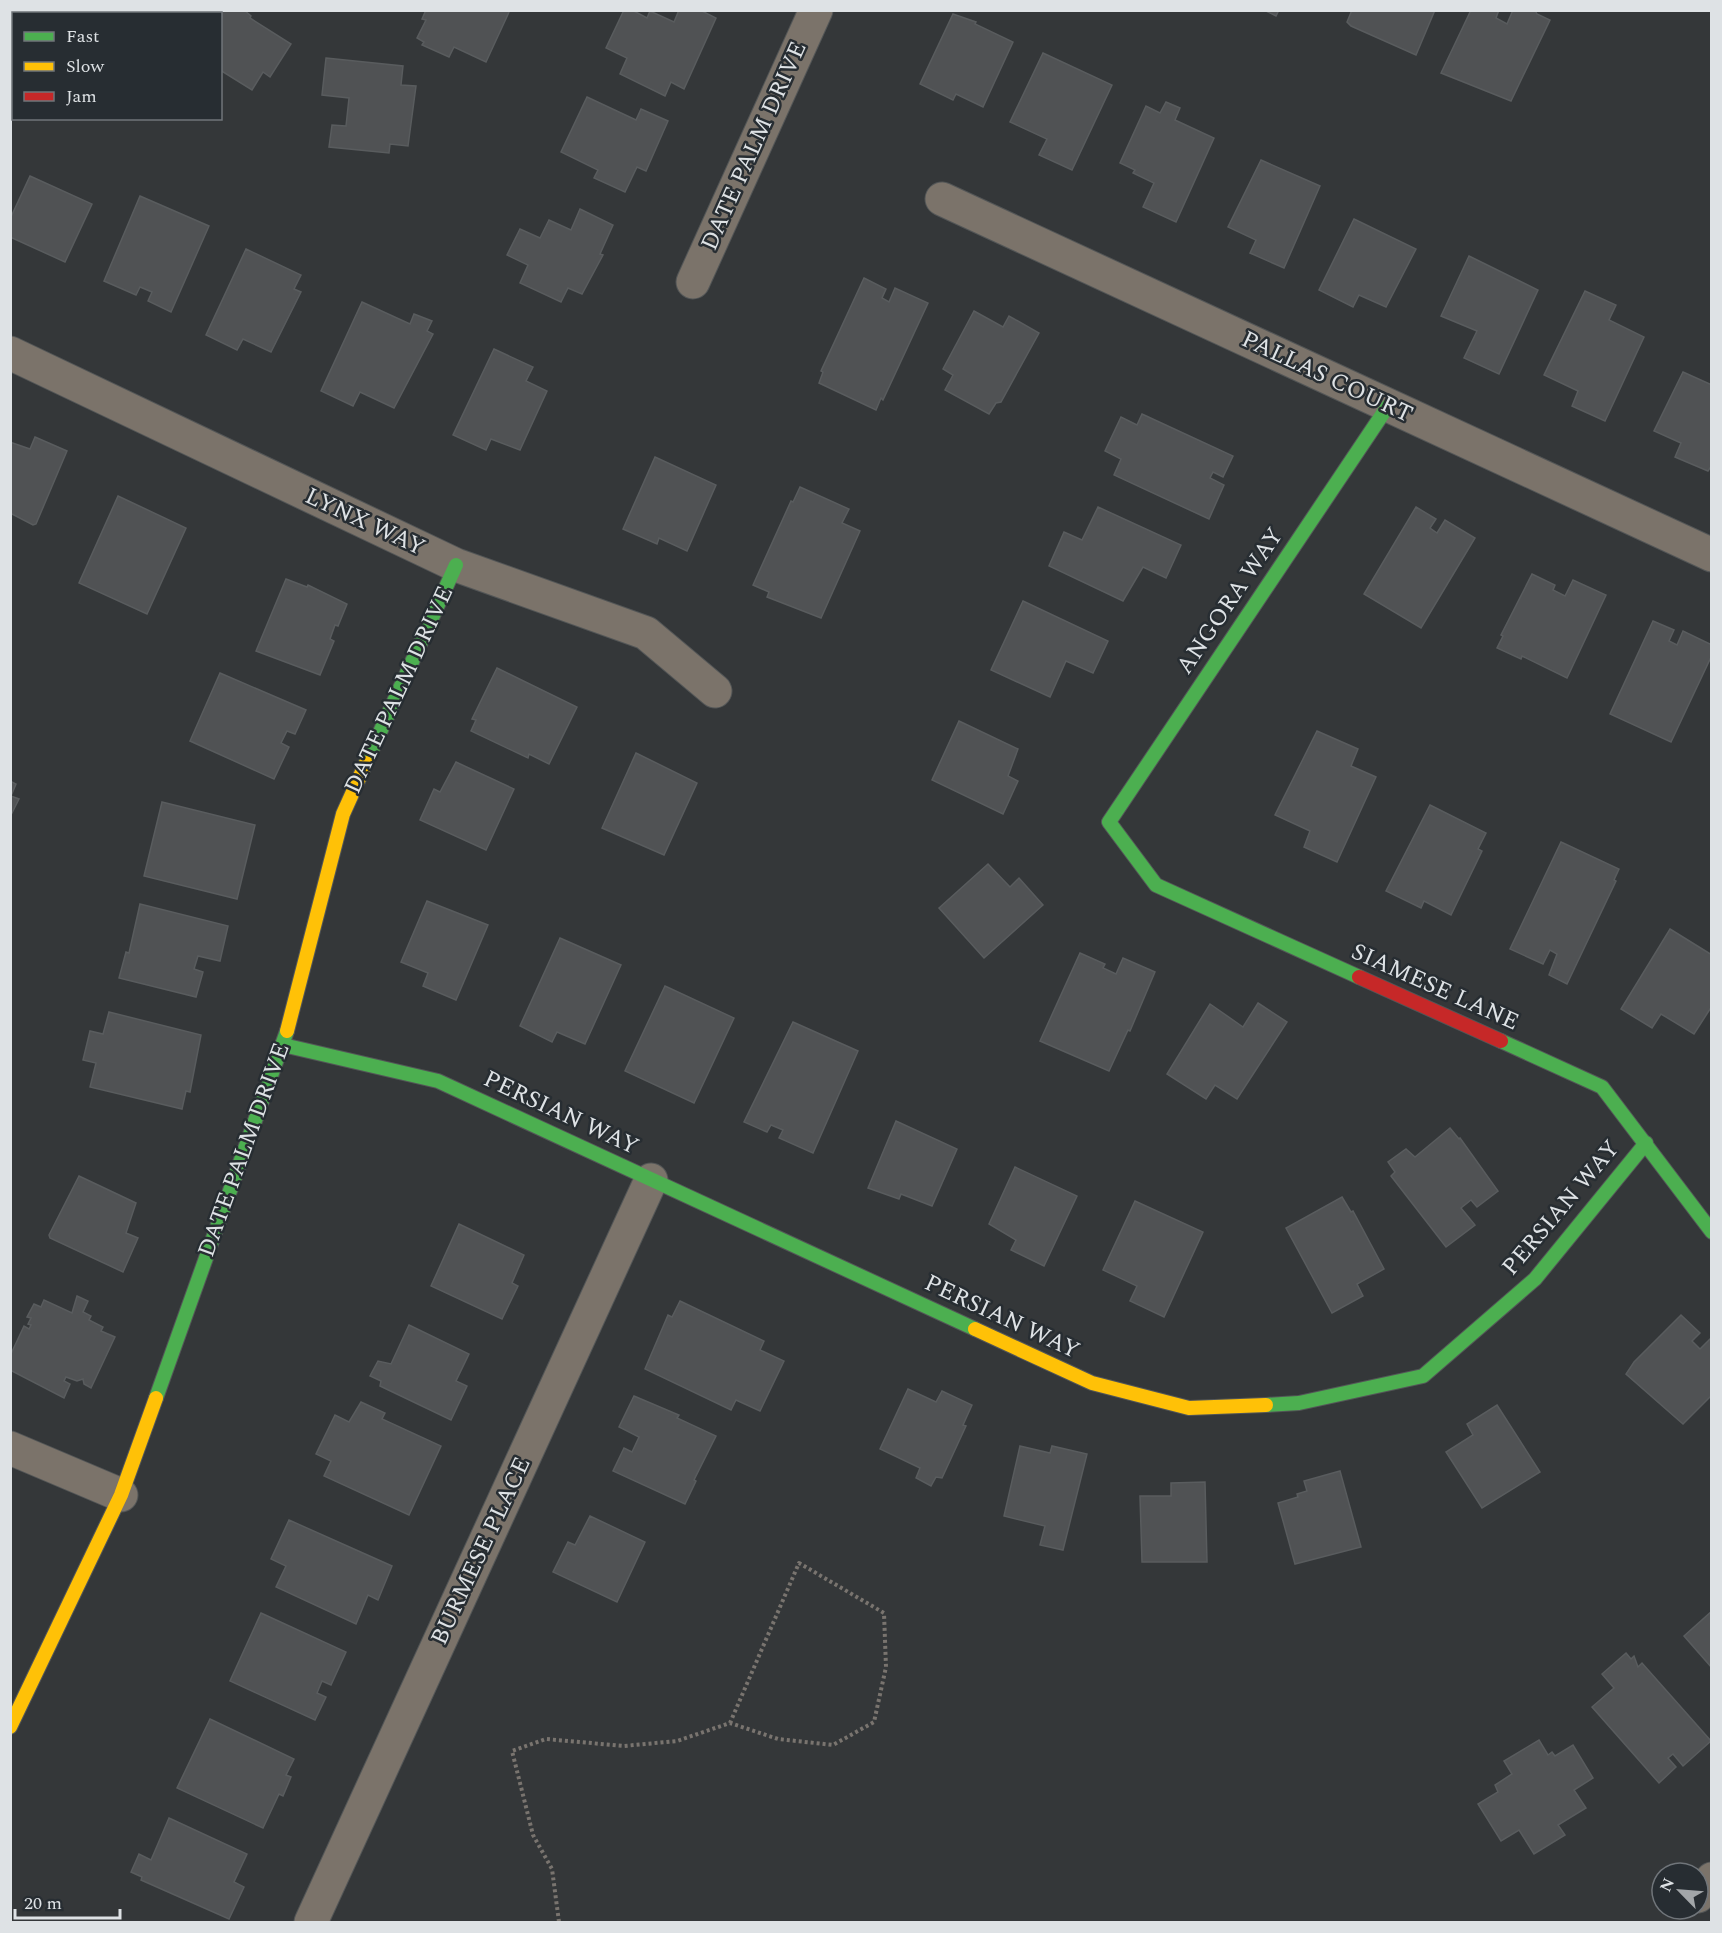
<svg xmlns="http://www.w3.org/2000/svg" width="1722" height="1933" viewBox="0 0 1722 1933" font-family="Spectral,serif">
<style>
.building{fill:#505254;stroke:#595c5e;stroke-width:1.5}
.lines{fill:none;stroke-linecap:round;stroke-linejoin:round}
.street-casing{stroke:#535657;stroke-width:35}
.fast-casing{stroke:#535657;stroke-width:16}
.slow-casing{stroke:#535657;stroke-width:16}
.jam-casing{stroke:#535657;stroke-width:16}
.path{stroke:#79746f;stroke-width:4;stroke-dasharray:3 3;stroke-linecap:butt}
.street{stroke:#7b736a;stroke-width:33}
.fast{stroke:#4caf50;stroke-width:14}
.slow{stroke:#ffc107;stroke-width:14}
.jam{stroke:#c62828;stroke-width:14}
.labels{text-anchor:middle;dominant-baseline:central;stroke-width:5;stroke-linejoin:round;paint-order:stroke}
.street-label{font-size:24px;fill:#dee2e5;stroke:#272d32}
</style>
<rect width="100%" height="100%" fill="#343739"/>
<!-- building -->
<g class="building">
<polygon points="212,10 244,10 251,16 250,18 291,44 270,77 263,72 252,90 220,70 220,14 210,14"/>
<polygon points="426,10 510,10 486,62 454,47 449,57 422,45 424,42 417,38 426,20 422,19"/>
<polygon points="624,10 632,10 647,18 650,11 674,22 679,10 700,10 716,18 684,89 671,82 665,96 620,74 627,58 606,48"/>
<polygon points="1264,10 1279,10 1276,16"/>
<polygon points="1352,10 1435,10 1416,55 1351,26 1347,22"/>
<polygon points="1471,10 1499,10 1496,18 1507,24 1513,10 1535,10 1537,14 1550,20 1511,101 1441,73"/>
<polygon points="953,14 976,22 975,24 1013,42 983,107 956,94 953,100 920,84"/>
<polygon points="1043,53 1112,85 1072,170 1039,155 1047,139 1010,122"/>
<polygon points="326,58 403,66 401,85 416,86 408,146 390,144 389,153 329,147 332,125 346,126 349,98 322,95"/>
<polygon points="587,97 636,120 641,109 668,121 646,171 637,167 625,192 594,178 598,170 561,152"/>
<polygon points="1166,102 1180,108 1175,120 1214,138 1176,222 1143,207 1154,183 1133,173 1135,170 1120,163 1146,106 1160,113"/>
<polygon points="1261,160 1320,186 1284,268 1250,253 1256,240 1228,227"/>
<polygon points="30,176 92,204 65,262 10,237 10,219"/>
<polygon points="140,196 209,226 171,312 148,301 152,292 140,287 136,295 104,281"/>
<polygon points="580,209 613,225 600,254 603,255 582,294 568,288 561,302 520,283 528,265 507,255 520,229 540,238 549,220 571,230"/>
<polygon points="1354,219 1416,249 1386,307 1359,295 1353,307 1319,290"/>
<polygon points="246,249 301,275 294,289 301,292 271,352 243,339 237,350 206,335"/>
<polygon points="1469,256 1538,290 1499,374 1464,358 1477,331 1441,316"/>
<polygon points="864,278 886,289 882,298 889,302 895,288 928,303 883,400 881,398 876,410 819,383 823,372 821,371"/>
<polygon points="1585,291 1616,305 1609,320 1644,337 1605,421 1572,406 1578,391 1544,375"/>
<polygon points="362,302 410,324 414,314 432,321 427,331 433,334 394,408 360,392 353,406 321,391"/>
<polygon points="974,311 1003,327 1009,316 1039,333 1001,402 996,403 989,414 945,390 953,375 943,369"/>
<polygon points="494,349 533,367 526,381 547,391 520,450 491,439 486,450 453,435"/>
<polygon points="1683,372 1712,385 1712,465 1708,471 1675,457 1681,443 1654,431"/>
<polygon points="1142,414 1233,456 1223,477 1213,472 1210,478 1224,485 1209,519 1114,475 1121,459 1105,451 1121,417 1137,425"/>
<polygon points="35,437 67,451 36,524 33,525 10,513 10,442 30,449"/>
<polygon points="655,457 716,485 687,551 659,538 657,544 623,529"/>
<polygon points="800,487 849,509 842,523 860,531 821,618 767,597 769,592 753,585 791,501 793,502"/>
<polygon points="118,496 186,528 147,614 79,583"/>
<polygon points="1098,507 1181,545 1166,578 1143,567 1123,601 1049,566 1064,532 1082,540"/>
<polygon points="1416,507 1436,519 1430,528 1437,533 1445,520 1475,538 1421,628 1364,594"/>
<polygon points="1532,574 1555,585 1553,590 1565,596 1573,580 1606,595 1567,678 1522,656 1521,659 1497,648 1503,636 1501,635"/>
<polygon points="286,579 307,587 308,585 347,604 338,626 335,625 330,639 334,641 320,675 256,651"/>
<polygon points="1023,601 1108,641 1093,673 1066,661 1050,697 991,670"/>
<polygon points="1653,621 1674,630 1669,641 1677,645 1683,631 1712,645 1712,655 1671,742 1610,714"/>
<polygon points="497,668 577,707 549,764 529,754 528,758 471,731 476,720 472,719"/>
<polygon points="220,673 306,710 295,734 287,731 281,743 289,747 274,779 190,741"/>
<polygon points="959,721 1018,749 1008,776 1018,781 1003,814 932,780"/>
<polygon points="1317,731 1358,749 1351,766 1376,777 1337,862 1304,847 1310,831 1275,815"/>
<polygon points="636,753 697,783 664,855 602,828"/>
<polygon points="456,762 514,789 486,850 420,820 434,789 440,792"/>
<polygon points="10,781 16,784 11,796 19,799 10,817"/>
<polygon points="162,802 255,825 237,899 144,876"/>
<polygon points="1430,805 1486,833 1478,849 1482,851 1451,915 1424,901 1421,908 1386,891"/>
<polygon points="1561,842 1619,869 1614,880 1616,881 1567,984 1549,975 1557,954 1550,950 1543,964 1510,949"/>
<polygon points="988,864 1010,887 1019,878 1043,905 984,958 939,908"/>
<polygon points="427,901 488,925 456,1000 423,986 428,973 401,962"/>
<polygon points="140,904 228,926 220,961 198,956 194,969 203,972 196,997 119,978 126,952 129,953"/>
<polygon points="1670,929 1712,955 1712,1006 1694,1034 1661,1014 1652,1028 1621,1009"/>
<polygon points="560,938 621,965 585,1044 557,1032 552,1042 520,1026"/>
<polygon points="1080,953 1105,964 1103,968 1116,974 1123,958 1155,972 1130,1031 1128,1030 1109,1071 1040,1041"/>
<polygon points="665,986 734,1018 694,1103 625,1071"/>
<polygon points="1258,1003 1287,1022 1237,1099 1215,1085 1206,1099 1167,1074 1210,1004 1243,1027"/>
<polygon points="109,1012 201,1035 190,1092 186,1091 182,1109 90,1087 96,1063 83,1060 90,1031 103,1034"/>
<polygon points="793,1022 858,1051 813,1153 779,1138 783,1130 771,1125 767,1132 744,1122"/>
<polygon points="896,1121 957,1149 932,1206 901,1194 899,1199 868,1188"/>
<polygon points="1450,1128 1459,1139 1460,1138 1498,1191 1477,1207 1471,1200 1461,1208 1475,1225 1446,1247 1391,1176 1395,1172 1388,1162 1406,1149 1415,1157"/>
<polygon points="1015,1167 1077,1196 1044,1266 1011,1250 1016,1240 989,1224"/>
<polygon points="79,1176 136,1203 126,1233 138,1238 123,1272 50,1238 49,1235"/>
<polygon points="1342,1197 1351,1212 1353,1211 1384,1269 1357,1284 1363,1296 1332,1313 1286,1228"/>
<polygon points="1135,1201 1203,1232 1164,1317 1130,1301 1137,1286 1103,1270"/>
<polygon points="459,1224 524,1255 512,1283 518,1286 502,1319 431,1286"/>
<polygon points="77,1296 88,1301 83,1312 91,1316 89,1320 103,1327 101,1331 115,1337 91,1388 84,1384 83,1379 77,1381 66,1377 64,1381 70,1384 64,1398 10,1370 10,1356 24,1326 29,1329 31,1325 28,1324 31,1318 27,1317 34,1304 41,1307 44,1300 72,1313"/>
<polygon points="680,1301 764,1341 760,1350 784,1361 760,1411 736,1400 731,1410 645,1369 668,1315 672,1317"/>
<polygon points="1681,1315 1700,1333 1692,1341 1700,1349 1712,1337 1712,1395 1683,1424 1626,1374 1634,1362"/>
<polygon points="409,1325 469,1354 456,1381 467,1386 451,1420 380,1386 381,1381 370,1376 378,1361 391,1364"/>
<polygon points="908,1389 936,1402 942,1391 972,1405 963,1425 966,1426 942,1478 936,1477 931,1486 916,1478 920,1468 880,1449"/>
<polygon points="634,1396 679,1415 677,1418 716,1436 694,1480 696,1481 685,1504 613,1471 624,1448 632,1452 639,1437 619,1427"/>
<polygon points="361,1402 385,1413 382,1419 441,1446 409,1515 324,1476 331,1461 316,1454 335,1415 349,1422"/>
<polygon points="1497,1405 1540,1472 1482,1508 1446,1452 1473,1435 1467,1424"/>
<polygon points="1020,1446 1050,1453 1052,1446 1087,1454 1063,1550 1040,1545 1045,1526 1004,1516"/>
<polygon points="1340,1471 1361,1547 1295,1564 1278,1503 1298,1497 1297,1494 1307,1491 1304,1481"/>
<polygon points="1205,1482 1207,1562 1142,1562 1140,1496 1171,1496 1171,1483"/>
<polygon points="590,1516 645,1542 617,1602 553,1572 568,1542 575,1545"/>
<polygon points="289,1520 392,1566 378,1600 368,1595 356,1624 276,1587 286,1566 271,1559"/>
<polygon points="1712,1611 1712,1668 1684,1636"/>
<polygon points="261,1613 346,1652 331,1685 322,1681 317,1693 326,1697 315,1720 230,1681"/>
<polygon points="1626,1653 1631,1659 1634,1656 1638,1667 1642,1663 1711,1741 1683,1766 1673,1754 1668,1758 1676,1767 1659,1783 1592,1707 1614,1688 1602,1674"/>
<polygon points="210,1719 294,1759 286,1775 291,1777 283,1796 279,1794 263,1828 177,1788"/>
<polygon points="1539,1740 1548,1755 1552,1752 1555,1756 1573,1745 1593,1778 1574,1790 1586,1808 1558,1825 1565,1835 1534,1854 1519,1830 1501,1841 1478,1804 1498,1792 1495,1785 1512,1774 1504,1761"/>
<polygon points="169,1818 247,1854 234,1882 244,1887 229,1919 141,1880 142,1877 131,1872 139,1854 151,1860"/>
</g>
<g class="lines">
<defs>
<g id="street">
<polyline points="942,199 1712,555"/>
<polyline points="693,282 816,10"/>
<polyline points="10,353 456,565 646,633 715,691"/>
<polyline points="10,1448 121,1495"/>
<polyline points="1698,1896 1712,1879"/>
<polyline points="311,1922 651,1180"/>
</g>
<g id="fast">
<polyline points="366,763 456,565"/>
<polyline points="1359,977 1156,885 1109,822 1388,406"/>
<polyline points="1501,1041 1602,1087 1712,1232"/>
<polyline points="283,1045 438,1081 975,1329"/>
<polyline points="156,1398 287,1031"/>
<polyline points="1266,1405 1299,1403 1423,1376 1535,1279 1646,1143"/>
</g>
<g id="slow">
<polyline points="287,1031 343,814 366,763"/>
<polyline points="975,1329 1092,1383 1189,1408 1266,1405"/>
<polyline points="10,1727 121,1495 156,1398"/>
</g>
<polyline id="jam" points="1359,977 1501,1041"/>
</defs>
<!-- street casing -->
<use href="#street" class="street-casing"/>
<!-- fast casing -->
<use href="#fast" class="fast-casing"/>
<!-- slow casing -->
<use href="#slow" class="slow-casing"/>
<!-- jam casing -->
<use href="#jam" class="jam-casing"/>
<!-- path -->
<polyline class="path" points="559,1922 552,1869 533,1835 512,1751 546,1739 624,1746 677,1741 730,1723 778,1739 833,1745 874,1722 886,1667 884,1613 799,1563 730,1723"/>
<!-- street -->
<use href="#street" class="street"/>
<!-- fast -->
<use href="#fast" class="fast"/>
<!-- slow -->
<use href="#slow" class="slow"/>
<!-- jam -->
<use href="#jam" class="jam"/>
</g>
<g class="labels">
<!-- street labels -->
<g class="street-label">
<text transform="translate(754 146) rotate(-66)">DATE PALM DRIVE</text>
<text transform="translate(1327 377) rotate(25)">PALLAS COURT</text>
<text transform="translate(365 522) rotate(25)">LYNX WAY</text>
<text transform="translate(1230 601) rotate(-56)">ANGORA WAY</text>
<text transform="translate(399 690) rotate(-65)">DATE PALM DRIVE</text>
<text transform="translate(1435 987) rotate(24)">SIAMESE LANE</text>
<text transform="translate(561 1113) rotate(25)">PERSIAN WAY</text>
<text transform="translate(244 1150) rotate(-70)">DATE PALM DRIVE</text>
<text transform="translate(1561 1208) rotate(-50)">PERSIAN WAY</text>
<text transform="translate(1002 1317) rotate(25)">PERSIAN WAY</text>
<text transform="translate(481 1551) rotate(-65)">BURMESE PLACE</text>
</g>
</g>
<!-- border -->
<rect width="1722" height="1933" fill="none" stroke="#dee2e5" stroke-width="24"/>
<!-- legend -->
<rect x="12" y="12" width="210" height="108" fill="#272d32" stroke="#70757a" stroke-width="1.5"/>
<rect x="24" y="32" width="30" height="9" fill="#4caf50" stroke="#70757a" stroke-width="1.5"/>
<text x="66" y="42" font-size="18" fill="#dee2e5">Fast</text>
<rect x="24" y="62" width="30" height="9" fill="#ffc107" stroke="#70757a" stroke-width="1.5"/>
<text x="66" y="72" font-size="18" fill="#dee2e5">Slow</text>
<rect x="24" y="92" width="30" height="9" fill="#c62828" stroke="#70757a" stroke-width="1.5"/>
<text x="66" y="102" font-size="18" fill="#dee2e5">Jam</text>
<!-- north arrow -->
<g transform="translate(1680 1891) rotate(295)"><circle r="28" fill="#272d32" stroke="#70757a" stroke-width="1.5"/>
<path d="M0-4.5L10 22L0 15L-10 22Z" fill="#a2a6a9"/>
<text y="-9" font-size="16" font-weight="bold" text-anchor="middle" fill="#dee2e5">N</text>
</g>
<!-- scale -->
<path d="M15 1909v9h105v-9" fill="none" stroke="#dee2e5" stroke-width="3"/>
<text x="24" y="1909" font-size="18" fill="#dee2e5" stroke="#272d32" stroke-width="4.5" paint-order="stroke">20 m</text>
</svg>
